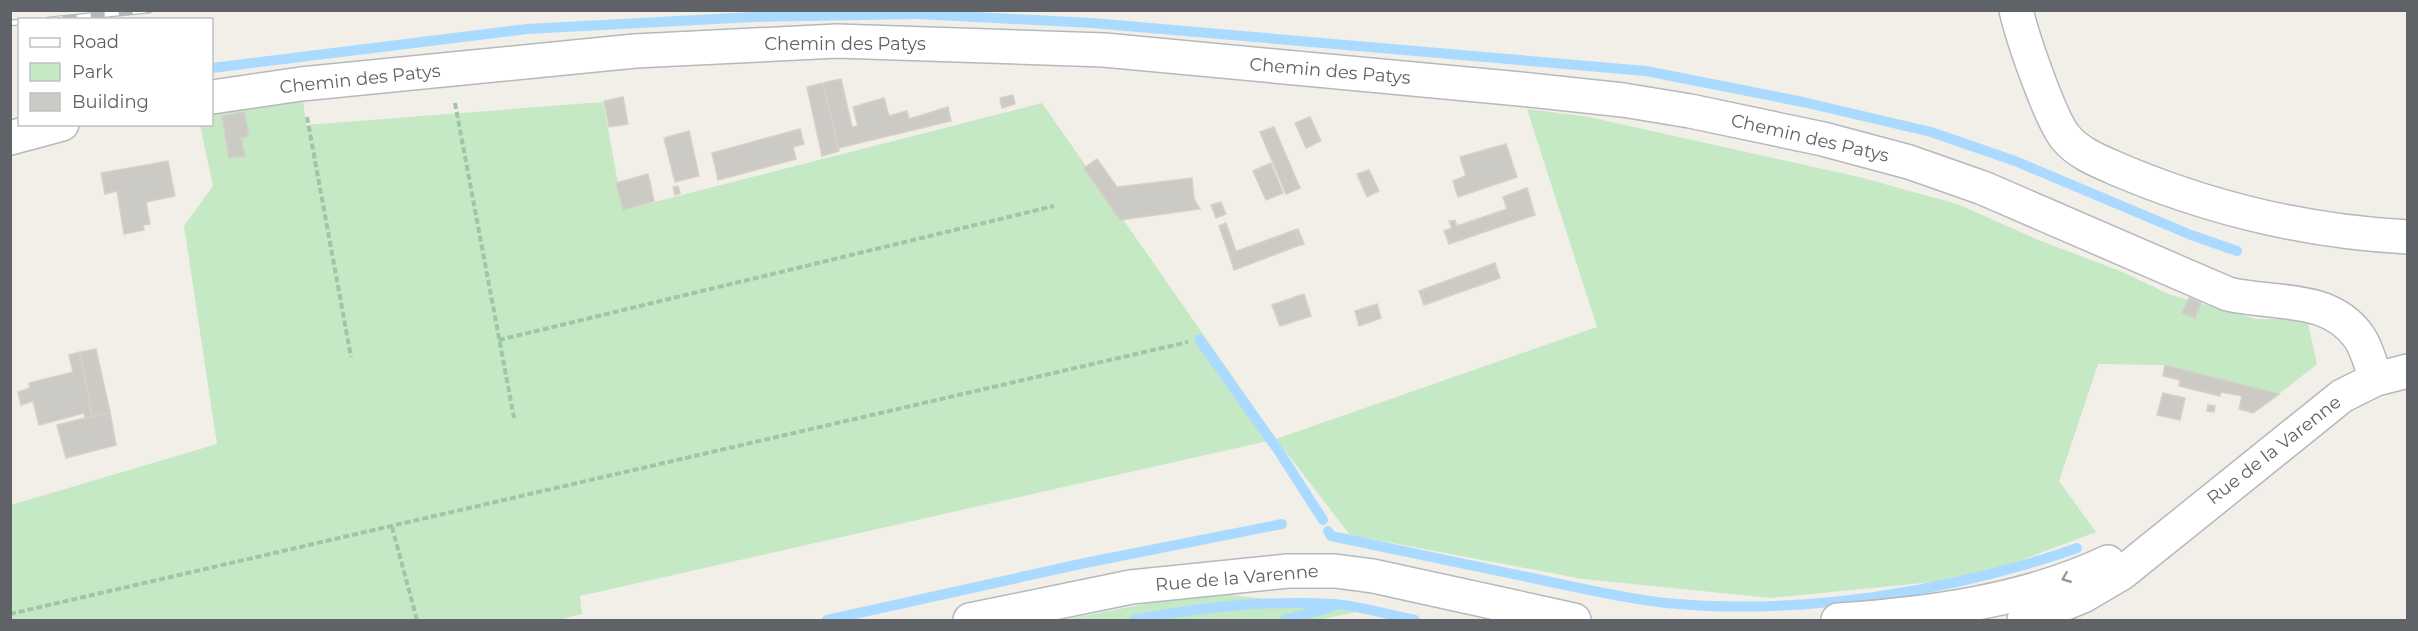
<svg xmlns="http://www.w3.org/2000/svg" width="2418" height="631" viewBox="0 0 2418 631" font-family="Montserrat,sans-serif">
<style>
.green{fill:#c5e8c5}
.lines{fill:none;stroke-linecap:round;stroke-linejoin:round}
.stream{stroke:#aadaff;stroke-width:10}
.building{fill:#cccac5;stroke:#d6d1c6;stroke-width:1.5}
.minor-casing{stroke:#b5b8bc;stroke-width:36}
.path{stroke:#9cc7a9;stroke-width:4;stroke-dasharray:6 3;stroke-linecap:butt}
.minor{stroke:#fff;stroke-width:33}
.rail-casing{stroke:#b6b7b8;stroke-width:7}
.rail{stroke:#fff;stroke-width:4.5;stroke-dasharray:14;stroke-linecap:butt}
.oneway{stroke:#979a9d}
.labels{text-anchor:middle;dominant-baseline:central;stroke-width:5;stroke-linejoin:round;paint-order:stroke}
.street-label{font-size:18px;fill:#5f6368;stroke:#fff}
</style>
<rect width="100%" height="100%" fill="#f1efe8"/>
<!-- green -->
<g class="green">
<polygon points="301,84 306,125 603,102 623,210 1042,103 1276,439 1597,327 1527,109 1589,117 1859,177 1957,204 2036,239 2120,271 2171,295 2256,319 2307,319 2317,364 2279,394 2165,365 2098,364 2059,481 2096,532 1973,578 1771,598 1583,579 1350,535 1276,439 580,596 582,614 559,620 11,620 11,505 217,444 184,226 213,186 200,125 212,124 212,97"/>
<polygon points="1207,592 1361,611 1318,620 1062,620"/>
</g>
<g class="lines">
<!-- stream -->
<g class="stream">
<polyline points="918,14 1092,23 1646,71 1803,102 1931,132 2015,161 2191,235 2237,251"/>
<polyline points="212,68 527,29 753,17 918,14 919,10"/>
<polyline points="1199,339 1278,450 1323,520"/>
<path d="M1328 531 1331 536C1398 550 1465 564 1532 578 1576 587 1620 598 1666 603 1799 616 1951 592 2077 548"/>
<polyline points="827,620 1085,563 1282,524"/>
<path d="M1134 620C1200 607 1267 600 1334 604 1361 606 1389 615 1415 620"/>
<polyline points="1285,620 1331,607"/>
</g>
</g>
<!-- building -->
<g class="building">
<polygon points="841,79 852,127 858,126 853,107 884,98 889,116 907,111 909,119 948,107 951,121 838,148 823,83"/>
<polygon points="823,83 839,151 822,156 807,87"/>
<polygon points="1013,95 1015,104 1002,108 1000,98"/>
<polygon points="623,97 628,124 609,127 604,101"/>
<polygon points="244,112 249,136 241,138 245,156 229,158 222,116"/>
<polygon points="1310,117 1321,141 1306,148 1295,123"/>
<polygon points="1274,127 1300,188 1286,194 1260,132"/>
<polygon points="800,129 804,144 793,147 796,159 718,180 712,153"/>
<polygon points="689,131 699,176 675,182 664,138"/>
<polygon points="1506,144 1517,177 1458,197 1453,181 1466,176 1460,157"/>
<polygon points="1097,159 1117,187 1192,178 1194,199 1200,209 1120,220 1084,168"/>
<polygon points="168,161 175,196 146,202 150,224 143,225 144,230 124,234 117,191 105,194 101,173"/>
<polygon points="1271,163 1283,193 1266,200 1253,171"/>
<polygon points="1369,170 1379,191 1367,197 1357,174"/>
<polygon points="648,174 654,201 623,210 616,183"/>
<polygon points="678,186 680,193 675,195 673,187"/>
<polygon points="1527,188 1535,215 1449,244 1444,231 1452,228 1449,221 1455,220 1457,226 1507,209 1503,197"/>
<polygon points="1221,202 1226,214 1216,218 1211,205"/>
<polygon points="1226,223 1236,251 1229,254 1219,226"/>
<polygon points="1298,229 1304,244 1300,245 1295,230"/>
<polygon points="1295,230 1300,245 1234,270 1229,254"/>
<polygon points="1495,263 1500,278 1424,305 1419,291"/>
<polygon points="1304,294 1311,316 1280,326 1272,305"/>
<polygon points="2189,298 2201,303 2195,318 2182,313"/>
<polygon points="1377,304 1381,318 1359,326 1355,311"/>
<polygon points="96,349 110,412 92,416 80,352"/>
<polygon points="80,352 92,416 85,418 84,413 39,425 33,401 21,405 18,392 30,388 29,383 73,372 69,355"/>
<polygon points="2165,365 2279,394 2253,413 2239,409 2242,396 2221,392 2220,396 2179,386 2180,380 2163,376"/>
<polygon points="2163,393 2185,398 2180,420 2157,415"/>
<polygon points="2208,405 2215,406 2214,412 2207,411"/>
<polygon points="110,412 116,445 66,458 57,425"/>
</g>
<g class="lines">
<defs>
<g id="minor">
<path d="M2016 10C2022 36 2050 119 2066 138 2080 155 2104 163 2124 172 2213 209 2311 232 2408 237"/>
<path d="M212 97 301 84 635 51 837 41 1104 50 1520 89 1623 100 1690 111 1823 139 1909 162 1983 188 2228 294C2273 305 2329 294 2359 337 2367 348 2371 366 2376 379"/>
<polyline points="10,138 62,124"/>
<polyline points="970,620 1131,587 1288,571 1335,571 1373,576 1574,620"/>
<path d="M1838 620C1928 614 2026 601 2108 562"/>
<polyline points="2024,620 2083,596 2122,573 2342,396 2376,379 2408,371"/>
</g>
</defs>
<!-- minor casing -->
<use href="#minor" class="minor-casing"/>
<!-- path -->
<g class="path">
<polyline points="455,103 514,418"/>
<polyline points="307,117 351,357"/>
<polyline points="499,340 1054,206"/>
<polyline points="392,527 417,620"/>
<polyline points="10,614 1188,342"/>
</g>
<!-- minor -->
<use href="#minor" class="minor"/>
<defs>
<g id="rail">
<polyline points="49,20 149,10"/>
<polyline points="10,23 20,22"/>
</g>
</defs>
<!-- rail casing -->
<use href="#rail" class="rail-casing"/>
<!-- rail -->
<use href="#rail" class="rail"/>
</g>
<!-- one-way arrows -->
<defs><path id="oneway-chevron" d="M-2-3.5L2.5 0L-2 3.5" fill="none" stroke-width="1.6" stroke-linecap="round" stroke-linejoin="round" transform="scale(1.5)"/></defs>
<use class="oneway" href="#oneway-chevron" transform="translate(2066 578) rotate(158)"/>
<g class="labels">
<!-- street labels -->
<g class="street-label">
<text x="845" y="44">Chemin des Patys</text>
<text transform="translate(1330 71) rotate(5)">Chemin des Patys</text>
<text transform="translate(360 79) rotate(-6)">Chemin des Patys</text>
<text transform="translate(1810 138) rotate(13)">Chemin des Patys</text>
<text transform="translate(2274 450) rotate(-38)">Rue de la Varenne</text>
<text transform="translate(1237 578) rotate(-5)">Rue de la Varenne</text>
</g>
</g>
<!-- border -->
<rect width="2418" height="631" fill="none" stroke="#5f6368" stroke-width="24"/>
<!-- legend -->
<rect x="18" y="18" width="195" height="108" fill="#ffffff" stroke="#bfc1c3" stroke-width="1.5"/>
<rect x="30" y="38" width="30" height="9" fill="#ffffff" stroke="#bfc1c3" stroke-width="1.5"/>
<text x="72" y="48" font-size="18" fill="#5f6368">Road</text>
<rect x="30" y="63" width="30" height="18" fill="#c5e8c5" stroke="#bfc1c3" stroke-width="1.5"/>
<text x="72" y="78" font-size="18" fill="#5f6368">Park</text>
<rect x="30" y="93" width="30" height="18" fill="#cccac5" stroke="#bfc1c3" stroke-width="1.5"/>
<text x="72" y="108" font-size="18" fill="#5f6368">Building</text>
</svg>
